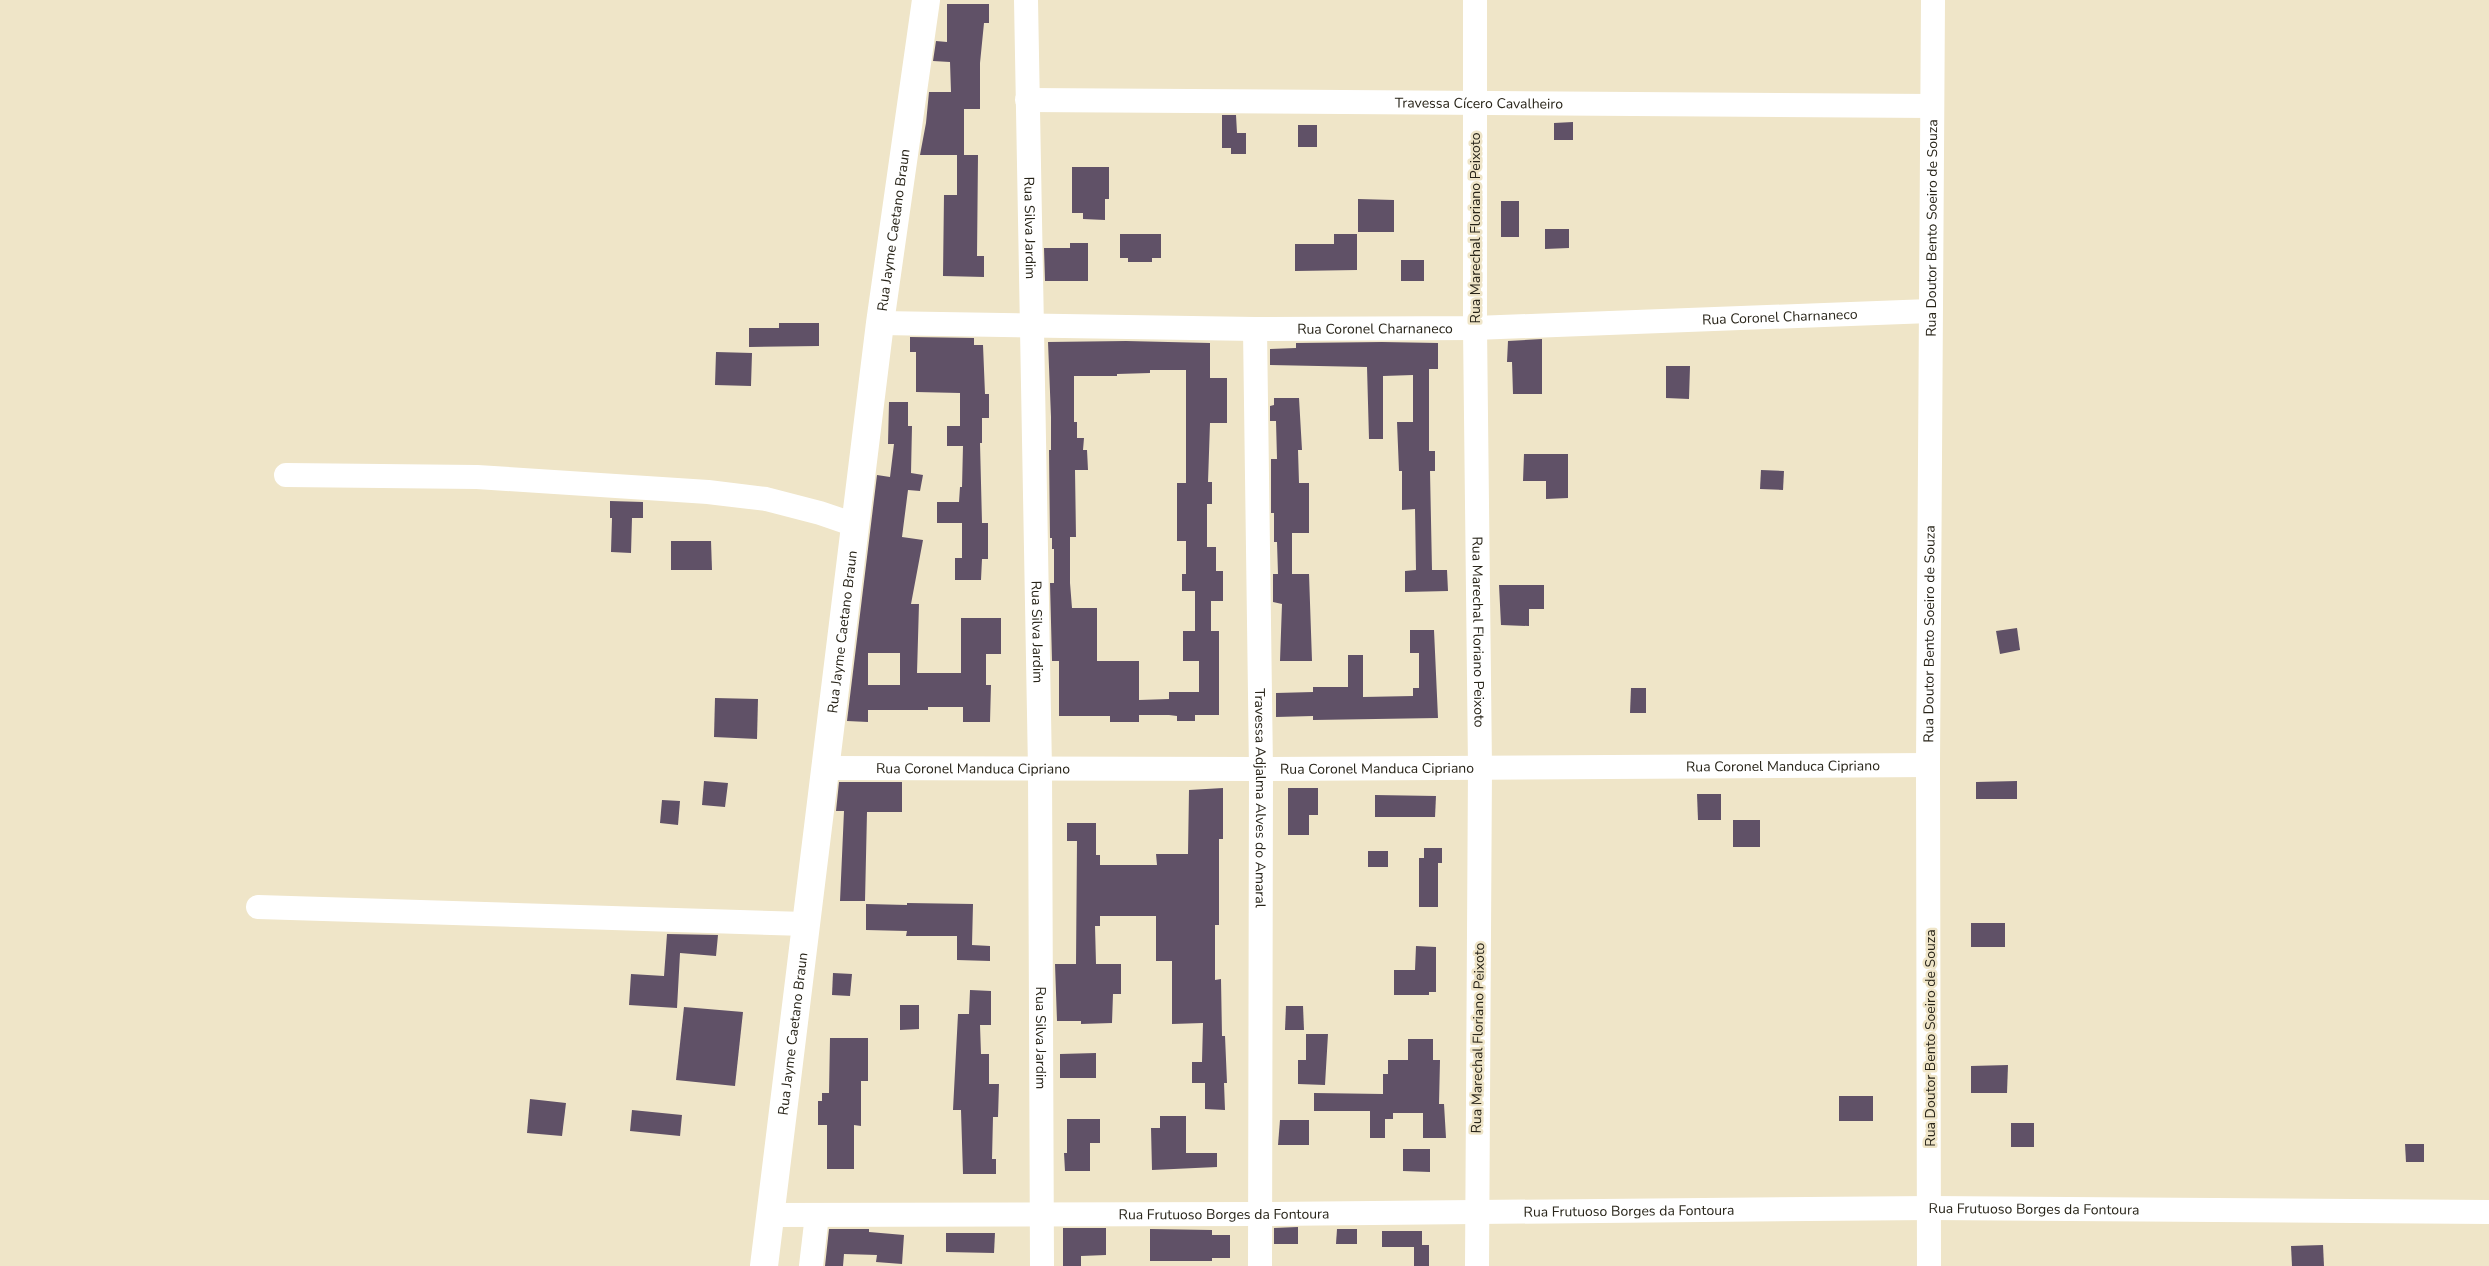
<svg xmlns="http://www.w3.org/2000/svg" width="2489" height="1266" viewBox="0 0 2489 1266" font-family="'Nunito Sans',sans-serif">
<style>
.building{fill:#605167;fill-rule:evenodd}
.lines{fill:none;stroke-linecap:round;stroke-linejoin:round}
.street{stroke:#fff;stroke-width:24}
.secondary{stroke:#fff;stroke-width:28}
.labels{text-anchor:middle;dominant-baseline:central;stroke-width:5;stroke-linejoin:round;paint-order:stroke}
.street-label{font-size:14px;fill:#282419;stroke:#efe5c8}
</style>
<rect width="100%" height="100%" fill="#efe5c8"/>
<!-- building -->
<g class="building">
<polygon points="947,4 989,4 989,23 984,23 980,63 980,109 964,109 964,155 920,155 926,123 929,92 951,92 950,62 933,61 936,41 947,42"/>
<polygon points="1222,115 1236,115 1237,133 1246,133 1246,154 1231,154 1231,148 1222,148"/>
<polygon points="1573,122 1573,140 1554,140 1554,123"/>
<rect x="1298" y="125" width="19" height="22"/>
<polygon points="957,155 978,155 977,256 984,256 984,277 943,276 944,195 957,195"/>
<polygon points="1072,167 1109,167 1109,199 1105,199 1105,220 1083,219 1083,213 1072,213"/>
<polygon points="1358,199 1394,200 1394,232 1358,232"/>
<rect x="1501" y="201" width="18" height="36"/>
<polygon points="1545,229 1569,229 1569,248 1545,249"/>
<polygon points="1120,234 1161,234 1161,258 1152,258 1152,262 1128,262 1128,258 1120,258"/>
<polygon points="1334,234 1357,234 1357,270 1295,271 1295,244 1334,244"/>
<polygon points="1070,243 1088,243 1088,281 1045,281 1044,248 1070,248"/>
<rect x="1401" y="260" width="23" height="21"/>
<polygon points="779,323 819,323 819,346 749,347 749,328 779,328"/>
<polygon points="910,337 974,338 974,345 983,345 985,394 989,394 989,418 982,418 982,443 980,443 982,523 988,523 988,559 982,559 981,580 955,580 955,558 962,558 962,523 937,523 937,502 959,502 960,487 962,487 963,446 947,446 947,426 960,426 960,393 916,392 916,352 910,352"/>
<polygon points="1542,339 1542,394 1513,394 1512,362 1507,362 1508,341"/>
<path d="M1126 341 1210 343V378H1227V423H1210L1208 482H1212V504H1207V547H1216V571H1223V601H1211V631H1219V715H1195V721H1177V716L1169 715H1139V722H1110V716H1059V661H1052L1050 583H1054V549H1052V538H1050L1049 450H1051V417L1048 342ZM1150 370H1186V483H1177V541H1186V574H1182V591H1195V631H1183V661H1199V692H1169V699L1139 700V661H1097V608H1072L1070 583V537H1076L1075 470H1088L1087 450H1083L1084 438H1077V422H1074V376H1117V374L1150 373Z"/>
<polygon points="1382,342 1438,343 1438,369 1429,369 1429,451 1435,451 1435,471 1430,471 1432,570 1447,570 1448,591 1405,592 1405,571 1416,570 1415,509 1402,510 1402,471 1399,471 1397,422 1413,422 1413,375 1383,376 1383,439 1369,439 1367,367 1270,365 1270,349 1296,348 1296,343"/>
<polygon points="716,352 752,353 751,386 715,385"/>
<polygon points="1666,366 1690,366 1689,399 1666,398"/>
<polygon points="1274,398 1299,398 1302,450 1298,450 1299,483 1309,483 1309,533 1292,533 1292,574 1309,574 1312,661 1280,661 1282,604 1273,602 1273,574 1278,574 1277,542 1274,542 1274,513 1271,513 1271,459 1277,459 1276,421 1270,421 1270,406 1274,405"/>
<path d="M889 402H908V426H912L911 473 923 475 920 491 908 490 902 537 923 540 911 604H919L917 673H961V618H1001V654H986V685H991L990 722H963V707H928V710H868V722L847 721 877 475 890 477 894 444H888ZM868 653H900V685H868Z"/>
<polygon points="1524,454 1568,454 1568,498 1546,499 1546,481 1523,481"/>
<polygon points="1761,470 1784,471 1783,490 1760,489"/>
<polygon points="610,501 643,502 643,518 632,518 631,553 611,552 612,518 610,518"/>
<polygon points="671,541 711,541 712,570 671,570"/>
<polygon points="1499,585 1544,585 1544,609 1529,609 1529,626 1501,625"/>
<polygon points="2017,628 2020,650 2000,654 1996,631"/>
<polygon points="1410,630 1434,630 1438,718 1313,720 1313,716 1276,717 1276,693 1313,692 1313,687 1348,687 1348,655 1363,655 1363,697 1413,696 1413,688 1419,688 1419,653 1410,653"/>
<polygon points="1631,688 1646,688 1646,713 1630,713"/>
<polygon points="715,698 758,699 757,739 714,737"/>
<polygon points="704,781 728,783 725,807 702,805"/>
<polygon points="2017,781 2017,799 1976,799 1976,782"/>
<polygon points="839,782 902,782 902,812 867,812 865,901 840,901 844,811 836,811"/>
<polygon points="1223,788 1223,839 1219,839 1219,925 1215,925 1215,980 1221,979 1222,1036 1225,1036 1227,1083 1224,1083 1225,1110 1205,1109 1205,1083 1192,1083 1192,1062 1202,1062 1203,1023 1172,1024 1172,961 1156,961 1156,916 1100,916 1100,926 1095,926 1096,964 1121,964 1121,994 1113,994 1112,1023 1081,1024 1081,1021 1057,1021 1055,964 1076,964 1077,841 1067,841 1067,823 1096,823 1096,855 1100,855 1100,865 1157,865 1156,854 1188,854 1189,790"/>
<polygon points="1288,788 1318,788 1318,815 1309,815 1309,835 1288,835"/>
<polygon points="1697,794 1721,794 1721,820 1698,820"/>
<polygon points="1375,795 1436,796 1435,817 1375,817"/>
<polygon points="662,800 680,801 678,825 660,823"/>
<rect x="1733" y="820" width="27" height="27"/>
<polygon points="1424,848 1442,848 1442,863 1438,863 1438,907 1419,907 1419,858 1424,858"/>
<rect x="1368" y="851" width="20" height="16"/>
<polygon points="907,903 973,904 972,945 990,946 990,961 957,960 957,936 906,936 907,931 866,930 866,904 907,905"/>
<rect x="1971" y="923" width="34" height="24"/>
<polygon points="667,934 718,935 716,956 680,953 677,1008 629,1005 631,974 664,976"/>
<polygon points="1416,946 1436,947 1436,992 1429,992 1429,995 1394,995 1394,970 1415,970"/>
<polygon points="833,973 852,974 850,996 832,995"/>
<polygon points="970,990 991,991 991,1025 980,1025 981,1054 989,1054 989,1084 999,1084 998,1117 993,1117 992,1159 996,1159 996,1174 963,1174 961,1110 953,1110 958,1014 969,1014"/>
<polygon points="900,1005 919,1005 919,1029 900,1030"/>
<polygon points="1286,1006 1303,1006 1304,1030 1285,1030"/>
<polygon points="684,1007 743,1012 735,1086 676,1080"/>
<polygon points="1306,1034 1328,1034 1325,1085 1298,1084 1298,1060 1306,1060"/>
<polygon points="830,1038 868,1038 868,1081 861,1081 861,1126 854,1125 854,1169 827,1169 827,1125 818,1125 818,1101 822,1101 822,1093 829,1093"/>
<polygon points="1408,1039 1433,1039 1433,1060 1440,1060 1439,1104 1444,1104 1446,1138 1423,1138 1423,1113 1393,1113 1393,1119 1385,1119 1385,1138 1370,1138 1370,1111 1314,1111 1314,1093 1383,1094 1383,1074 1388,1074 1388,1060 1408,1060"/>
<polygon points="1096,1053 1096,1078 1060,1078 1060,1054"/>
<polygon points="2008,1065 2007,1093 1971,1093 1971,1066"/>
<rect x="1839" y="1096" width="34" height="25"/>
<polygon points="530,1099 566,1103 562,1136 527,1133"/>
<polygon points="632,1110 682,1115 680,1136 630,1131"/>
<polygon points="1160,1116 1186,1116 1186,1153 1217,1153 1217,1167 1152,1170 1151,1128 1160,1128"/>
<polygon points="1067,1119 1100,1119 1100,1143 1090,1143 1090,1171 1065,1171 1064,1153 1067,1153"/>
<polygon points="1280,1120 1309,1120 1309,1145 1278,1145"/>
<rect x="2011" y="1123" width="23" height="24"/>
<polygon points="2405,1144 2424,1144 2424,1162 2406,1162"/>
<polygon points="1403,1149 1430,1149 1430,1172 1403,1171"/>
<polygon points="1298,1227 1298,1244 1274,1244 1274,1228"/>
<polygon points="1063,1228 1106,1228 1106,1255 1081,1256 1081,1266 1063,1266"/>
<polygon points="829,1229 869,1229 869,1232 904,1235 902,1264 876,1262 877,1255 844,1254 843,1266 825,1266"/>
<polygon points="1150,1229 1212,1230 1212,1235 1230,1235 1230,1258 1212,1258 1212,1261 1150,1261"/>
<polygon points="1337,1229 1357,1229 1357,1244 1336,1244"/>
<polygon points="1382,1231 1422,1231 1422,1245 1429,1245 1429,1266 1414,1266 1414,1247 1382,1247"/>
<polygon points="946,1233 995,1233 994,1253 946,1252"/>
<polygon points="2323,1245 2324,1266 2292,1266 2291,1246"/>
</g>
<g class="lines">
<!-- street -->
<g class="street">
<path id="s1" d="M1026 0 1040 769 1042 1266"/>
<path id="s2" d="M1475 0V328L1480 767 1477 1266"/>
<path id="s3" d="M1027 100 1932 106"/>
<path id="s4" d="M880 323 1255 329 1475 328 1930 311"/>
<path id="s5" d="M1255 329 1261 769 1260 1266"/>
<polyline points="286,475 477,477 708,492 766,499 820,513 855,525"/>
<path id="s6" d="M825 768 1261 769 1928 765"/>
<polyline points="258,907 806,924"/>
<path id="s7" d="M770 1215 1260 1214 1931 1208 2489 1212"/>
<polyline points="811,1266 817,1215"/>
<path id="s8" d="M1929 1266 1928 765 1933 0"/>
</g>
<!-- secondary -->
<path class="secondary" id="s9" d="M764 1266 880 323 926 0"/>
</g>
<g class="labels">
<!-- street labels -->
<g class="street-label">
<text stroke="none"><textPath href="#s3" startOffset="452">Travessa Cícero Cavalheiro</textPath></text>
<text stroke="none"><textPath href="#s1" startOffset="228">Rua Silva Jardim</textPath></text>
<text transform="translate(1475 228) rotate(-90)">Rua Marechal Floriano Peixoto</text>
<text stroke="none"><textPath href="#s8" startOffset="1038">Rua Doutor Bento Soeiro de Souza</textPath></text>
<text stroke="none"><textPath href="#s9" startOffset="1044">Rua Jayme Caetano Braun</textPath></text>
<text stroke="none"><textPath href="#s4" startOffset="900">Rua Coronel Charnaneco</textPath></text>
<text stroke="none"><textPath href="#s4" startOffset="495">Rua Coronel Charnaneco</textPath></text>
<text stroke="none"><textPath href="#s9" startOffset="639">Rua Jayme Caetano Braun</textPath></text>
<text stroke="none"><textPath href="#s1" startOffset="632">Rua Silva Jardim</textPath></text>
<text stroke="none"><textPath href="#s2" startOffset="632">Rua Marechal Floriano Peixoto</textPath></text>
<text stroke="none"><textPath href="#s8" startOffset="632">Rua Doutor Bento Soeiro de Souza</textPath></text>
<text stroke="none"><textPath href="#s6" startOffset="958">Rua Coronel Manduca Cipriano</textPath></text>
<text stroke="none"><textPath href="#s6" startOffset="148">Rua Coronel Manduca Cipriano</textPath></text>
<text stroke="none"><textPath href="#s6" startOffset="552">Rua Coronel Manduca Cipriano</textPath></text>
<text stroke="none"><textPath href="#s5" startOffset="469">Travessa Adjalma Alves do Amaral</textPath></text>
<text stroke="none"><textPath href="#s9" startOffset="234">Rua Jayme Caetano Braun</textPath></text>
<text stroke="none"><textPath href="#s1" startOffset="1038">Rua Silva Jardim</textPath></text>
<text transform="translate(1478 1038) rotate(-89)">Rua Marechal Floriano Peixoto</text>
<text transform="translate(1930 1038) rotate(-90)">Rua Doutor Bento Soeiro de Souza</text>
<text stroke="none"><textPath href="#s7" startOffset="1264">Rua Frutuoso Borges da Fontoura</textPath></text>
<text stroke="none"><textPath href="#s7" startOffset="859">Rua Frutuoso Borges da Fontoura</textPath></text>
<text stroke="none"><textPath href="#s7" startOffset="454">Rua Frutuoso Borges da Fontoura</textPath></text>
</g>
</g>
</svg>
